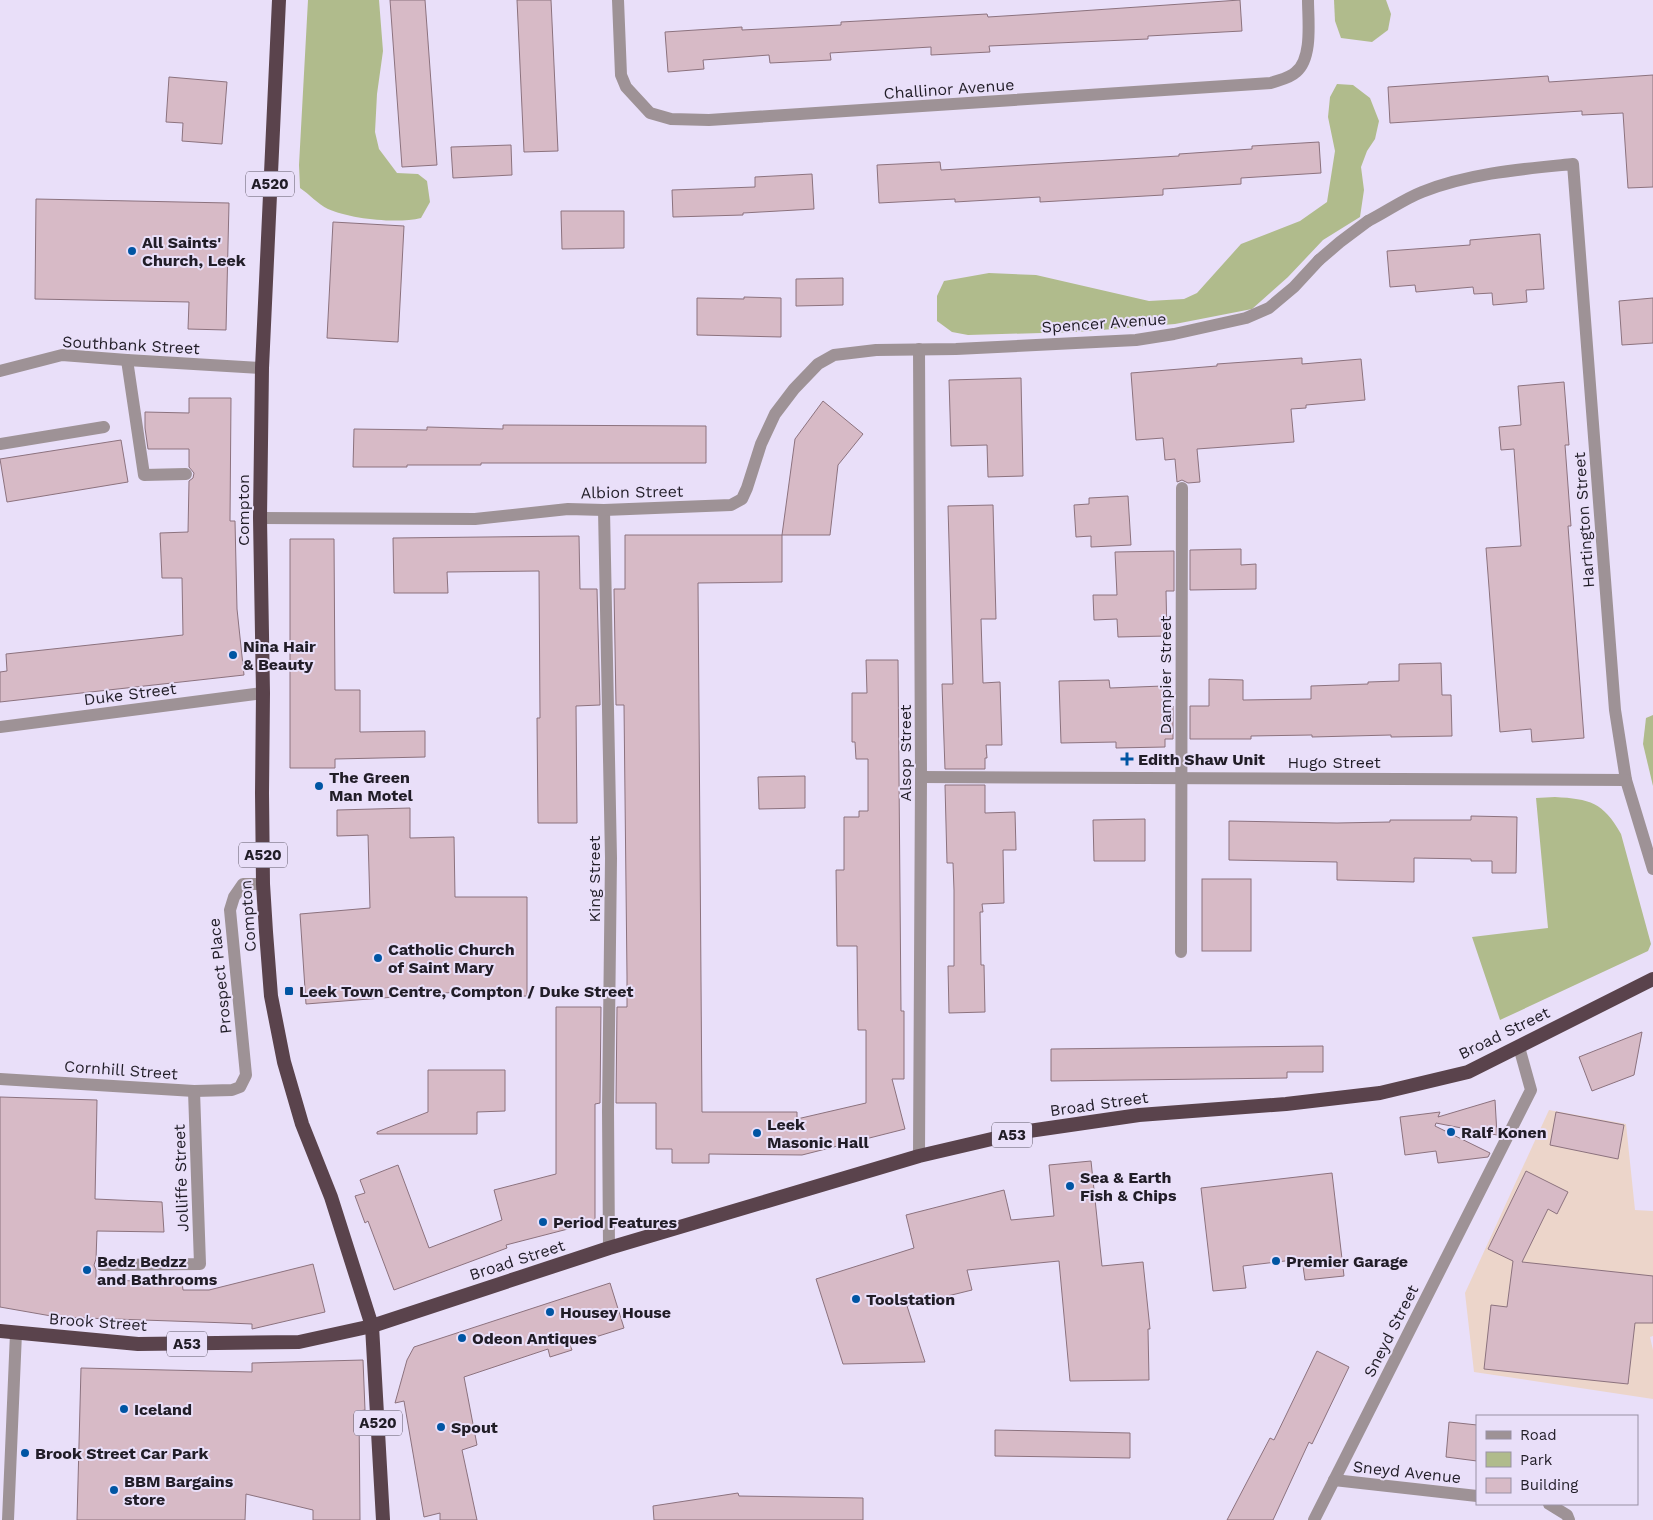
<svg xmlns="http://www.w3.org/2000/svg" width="1653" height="1520" viewBox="0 0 1653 1520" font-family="'Work Sans',sans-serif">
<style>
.commercial{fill:#ecd5ca}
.green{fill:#b0bb8c}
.building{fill:#d7bac6;stroke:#8c727e}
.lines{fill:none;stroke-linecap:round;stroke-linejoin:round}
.pedestrian{stroke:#9e9296;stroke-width:12}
.minor{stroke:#9e9296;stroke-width:12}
.tertiary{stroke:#9e9296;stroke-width:12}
.trunk{stroke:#5a434c;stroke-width:14}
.poi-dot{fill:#0055a3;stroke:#e9dff9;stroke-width:2}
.labels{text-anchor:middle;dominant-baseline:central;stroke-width:4;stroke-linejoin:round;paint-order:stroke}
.shield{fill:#e9dff9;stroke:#5d5766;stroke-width:1}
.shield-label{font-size:15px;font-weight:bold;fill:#211d27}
.street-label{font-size:16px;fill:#211d27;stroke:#e9dff9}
.poi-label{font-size:16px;font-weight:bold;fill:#211d27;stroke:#e9dff9;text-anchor:start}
</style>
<rect width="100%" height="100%" fill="#e9dff9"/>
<!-- commercial -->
<polygon class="commercial" points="1549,1110 1626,1124 1635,1210 1653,1211 1653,1336 1650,1337 1653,1350 1653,1399 1474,1372 1465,1293"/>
<!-- green -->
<g class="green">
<path d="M308 0H379L383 51 377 94 375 132 379 149 397 173 418 174 427 181 430 202 421 218C397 224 351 219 328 209 318 204 309 194 300 188L299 165Z"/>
<polygon points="1334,0 1386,0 1391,14 1388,30 1372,42 1341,38 1335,21"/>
<polygon points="1337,84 1353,85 1370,98 1379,121 1375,139 1367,151 1361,167 1364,190 1360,217 1323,240 1288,277 1252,309 1175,324 1076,332 968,335 952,332 937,321 937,296 944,281 989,273 1036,275 1149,301 1184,299 1197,293 1241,244 1300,221 1327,202 1335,151 1328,117 1330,97"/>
<polygon points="1653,715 1653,786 1643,744 1646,718"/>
<path d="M1555 797C1590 799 1603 802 1621 834L1651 944 1648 951 1500 1020 1472 937 1548 928 1536 798Z"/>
</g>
<!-- building -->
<g class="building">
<polygon points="390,0 425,0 437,165 402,167"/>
<polygon points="517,0 551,0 558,151 524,152"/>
<polygon points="1240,0 1242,31 1148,36 1148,39 989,46 990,52 931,55 931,47 830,53 831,60 770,63 769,55 703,60 704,69 668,72 665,32 742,27 742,30 841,25 841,22 987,14 988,17 1036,14"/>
<polygon points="1653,75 1653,187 1628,188 1623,113 1582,115 1582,111 1390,123 1388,87 1548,76 1549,82"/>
<polygon points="169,77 227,82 222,144 182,141 183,123 166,122"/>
<polygon points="1319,142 1321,173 1241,178 1241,184 1163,189 1163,195 1040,202 1040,197 955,202 955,199 879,203 877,165 940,162 941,170 1179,156 1179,154 1252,149 1252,146"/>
<polygon points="511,145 512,175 453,178 451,147"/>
<polygon points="812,174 814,209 743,213 743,215 673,217 672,190 755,187 755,177"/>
<polygon points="36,199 229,203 226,330 188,329 189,302 35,299"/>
<polygon points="561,211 624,211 624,248 562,249"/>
<polygon points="333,222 404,226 398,342 327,338"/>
<polygon points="1540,234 1544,289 1526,290 1527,302 1493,305 1492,293 1474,294 1473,287 1416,292 1415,285 1390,287 1387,251 1470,245 1470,240"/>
<polygon points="843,278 843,305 796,306 796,279"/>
<polygon points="744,297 781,298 781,337 697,335 697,298 744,299"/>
<polygon points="1653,298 1653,343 1622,345 1619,301"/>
<polygon points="1302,358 1302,364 1361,359 1365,400 1306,405 1306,408 1291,409 1294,442 1197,449 1200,482 1188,483 1182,480 1177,482 1175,459 1165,460 1163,438 1136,440 1131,373 1217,366 1217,364"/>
<polygon points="1021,378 1023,476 988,477 987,445 951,446 949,380"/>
<polygon points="1564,382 1569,445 1565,445 1571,526 1568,526 1584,738 1532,742 1531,729 1500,732 1486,548 1521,546 1514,449 1501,450 1499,427 1521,425 1518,386"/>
<polygon points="189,398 231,398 230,521 235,521 237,609 244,675 0,702 0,672 7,671 6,654 183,635 182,578 162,578 160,533 188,532 189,481 193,478 194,473 189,467 189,449 148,449 145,428 145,412 189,413"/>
<polygon points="823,401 863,434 838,465 830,535 782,535 795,439"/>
<polygon points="503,425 706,426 706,463 481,463 481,465 407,465 407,467 353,467 354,429 427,430 427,427 503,429"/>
<polygon points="121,440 128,482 7,502 0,459"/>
<polygon points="1128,496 1131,545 1091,547 1091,536 1076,537 1074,505 1089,504 1089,498"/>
<polygon points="993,505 996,619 981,619 983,683 1000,682 1002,745 986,745 987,758 985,758 985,769 945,769 942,684 953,684 948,506"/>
<polygon points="625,535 782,535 782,582 698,583 702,1112 797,1112 797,1119 866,1103 866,1030 858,1030 857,946 837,946 836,870 844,870 844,817 859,817 859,811 868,811 868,759 856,759 855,742 852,742 852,693 867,693 866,660 898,660 901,1011 904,1011 904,1079 892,1079 905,1129 802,1155 709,1154 709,1163 672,1163 672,1149 656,1149 656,1103 616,1103 617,1007 627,1007 627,976 624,705 616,705 614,589 625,589"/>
<polygon points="579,536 580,589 597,589 600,705 576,706 577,823 538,823 537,718 540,718 539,571 447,572 448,593 394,593 393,538"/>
<polygon points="290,539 334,539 335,690 360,690 360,732 425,731 425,757 335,759 335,768 290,768"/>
<polygon points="1241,549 1241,565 1256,564 1256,589 1190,590 1190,550"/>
<polygon points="1174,551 1174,591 1166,591 1167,636 1118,637 1117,619 1094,620 1093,595 1117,595 1115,552"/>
<polygon points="1441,663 1442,695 1451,695 1452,736 1391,737 1391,735 1312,737 1312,735 1251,736 1251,739 1190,739 1190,706 1209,706 1209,679 1243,680 1243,700 1311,699 1311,686 1368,684 1368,682 1399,681 1399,664"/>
<polygon points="1109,680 1110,688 1163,686 1164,706 1173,706 1173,739 1165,739 1165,747 1116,748 1116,742 1061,743 1059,681"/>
<polygon points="805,776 805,808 759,809 758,777"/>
<polygon points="945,785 985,785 985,813 1015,812 1016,850 1003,850 1004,903 982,904 983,912 980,912 981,965 984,965 985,1012 949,1013 948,966 954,966 954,890 953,863 947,863"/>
<polygon points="410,808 410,838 454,837 455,897 527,897 527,996 483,997 483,990 306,1004 300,914 370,908 368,835 337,836 337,810"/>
<polygon points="1471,816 1517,817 1516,873 1492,873 1492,861 1471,861 1471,859 1414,858 1414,882 1337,880 1337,862 1229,860 1229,821 1337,823 1390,822 1390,820 1471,820"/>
<polygon points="1145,819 1145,861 1094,861 1093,820"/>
<rect x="1202" y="879" width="49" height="72"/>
<polygon points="556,1007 601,1007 600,1103 595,1104 595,1222 506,1245 507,1248 394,1290 368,1221 365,1223 355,1196 365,1193 360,1180 398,1165 429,1248 502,1220 494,1190 556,1174"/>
<polygon points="1642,1032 1634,1075 1592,1091 1579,1057"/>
<polygon points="1323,1046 1323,1072 1287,1072 1287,1078 1051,1081 1051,1049"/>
<polygon points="428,1070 505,1070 505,1111 477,1112 477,1134 377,1134 377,1132 428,1112"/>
<polygon points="0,1097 97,1100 95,1199 162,1202 164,1232 97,1231 96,1259 94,1265 96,1270 96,1280 182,1282 183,1290 209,1290 313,1264 325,1312 252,1329 252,1324 229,1323 57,1317 0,1307"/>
<polygon points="1495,1100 1497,1135 1436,1123 1435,1126 1490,1153 1488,1157 1438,1163 1436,1151 1405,1155 1400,1117 1440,1112 1438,1117"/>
<polygon points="1556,1112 1624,1125 1618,1159 1550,1145"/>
<polygon points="1091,1161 1102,1266 1143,1262 1150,1329 1148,1329 1149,1380 1070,1381 1059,1261 967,1270 972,1290 907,1306 925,1362 843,1364 816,1279 914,1248 906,1215 1004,1190 1011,1220 1054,1216 1049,1165"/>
<polygon points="1526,1171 1568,1192 1557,1214 1548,1209 1522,1262 1653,1276 1653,1323 1635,1323 1628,1384 1484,1369 1491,1305 1507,1307 1513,1261 1488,1249"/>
<polygon points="1332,1173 1344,1276 1305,1280 1302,1259 1243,1266 1246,1288 1213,1291 1201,1188"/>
<polygon points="610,1283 624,1328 570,1345 572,1350 550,1357 548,1349 464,1377 477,1445 462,1450 477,1520 440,1520 440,1513 424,1517 404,1401 395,1403 407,1360 414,1347"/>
<polygon points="1317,1351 1349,1367 1312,1444 1309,1442 1273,1520 1227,1520 1270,1438 1274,1440"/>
<polygon points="363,1360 365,1410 359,1411 360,1520 313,1520 313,1510 246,1494 245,1520 77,1520 81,1368 252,1372 252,1363"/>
<polygon points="1449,1422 1477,1425 1477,1461 1446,1457"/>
<polygon points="995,1430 1130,1433 1130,1458 995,1456"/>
<polygon points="738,1493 739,1496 863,1498 863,1520 654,1520 653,1506"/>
</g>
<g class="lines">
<!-- pedestrian -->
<polyline class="pedestrian" points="1319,260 1340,242 1368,221"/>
<!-- minor -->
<g class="minor">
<path d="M618 0 621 75 626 87 650 113 671 119 709 120 1271 83C1279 80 1290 78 1296 72 1313 58 1308 20 1308 0"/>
<path d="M1368 221C1386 212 1404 199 1422 192 1470 173 1523 169 1573 164L1615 710 1626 780 1653 869"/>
<polyline points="919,349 921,777 919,1156"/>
<polyline points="127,360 144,475 186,474"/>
<polyline points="0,444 104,427"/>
<polyline points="604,510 611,858 608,1111 609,1248"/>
<polyline points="260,518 475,519 568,509 604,510 731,505 742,499 747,488 761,444 775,414 794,389 818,364 834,355 876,350 956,349 1136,340 1174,334 1246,318 1269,308 1294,287 1319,260"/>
<polyline points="0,727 263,693"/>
<polyline points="921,777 1626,780"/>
<polyline points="1181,952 1182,488"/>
<polyline points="0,1079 194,1091 232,1090 240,1087 246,1075 230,910 234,897 243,884 263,884"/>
<polyline points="102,1265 200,1264 194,1091"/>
<polyline points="1334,1480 1477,1496"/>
<polyline points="1549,1504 1567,1515 1569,1520"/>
<polyline points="8,1520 16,1333"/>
</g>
<!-- tertiary -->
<g class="tertiary">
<polyline points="0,371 62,355 127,360 262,368"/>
<polyline points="1314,1520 1531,1090 1519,1047"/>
</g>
<!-- trunk -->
<g class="trunk">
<polyline points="279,0 262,368 260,518 263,693 262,793 263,884 266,932 271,996 284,1062 302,1124 331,1197 372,1326 383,1520"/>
<polyline points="0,1331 138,1344 299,1342 372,1326 609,1248 919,1156 1022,1132 1139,1115 1286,1104 1380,1093 1468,1072 1653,979"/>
</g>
</g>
<!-- markers -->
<g class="poi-dot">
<circle cx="132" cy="251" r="5"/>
<circle cx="233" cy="655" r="5"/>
<path d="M1124.5 751.5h5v5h5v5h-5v5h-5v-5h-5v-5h5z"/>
<circle cx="319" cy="786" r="5"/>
<circle cx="378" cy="958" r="5"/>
<rect x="284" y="986" width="10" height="10" rx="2.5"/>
<circle cx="1451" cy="1132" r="5"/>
<circle cx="757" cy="1133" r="5"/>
<circle cx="1070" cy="1186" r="5"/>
<circle cx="543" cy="1222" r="5"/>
<circle cx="1276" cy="1261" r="5"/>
<circle cx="87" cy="1270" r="5"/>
<circle cx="856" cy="1299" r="5"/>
<circle cx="550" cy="1312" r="5"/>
<circle cx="462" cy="1338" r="5"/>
<circle cx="124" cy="1409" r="5"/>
<circle cx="441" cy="1427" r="5"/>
<circle cx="25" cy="1453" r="5"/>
<circle cx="114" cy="1490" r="5"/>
</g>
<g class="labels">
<!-- shield labels -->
<g class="shield">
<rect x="246" y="171.5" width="48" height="25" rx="4"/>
<rect x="239" y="842.5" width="48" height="25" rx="4"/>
<rect x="992" y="1122.5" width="40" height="25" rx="4"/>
<rect x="167" y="1331.5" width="40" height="25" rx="4"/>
<rect x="354" y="1410.5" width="48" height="25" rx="4"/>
</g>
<g class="shield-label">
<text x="270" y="184">A520</text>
<text x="263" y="855">A520</text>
<text x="1012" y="1135">A53</text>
<text x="187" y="1344">A53</text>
<text x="378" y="1423">A520</text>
</g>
<!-- street labels -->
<g class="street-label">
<text transform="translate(949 89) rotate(-4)">Challinor Avenue</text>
<text transform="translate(1104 323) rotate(-4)">Spencer Avenue</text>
<text transform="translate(131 345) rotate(3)">Southbank Street</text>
<text transform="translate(632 492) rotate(-1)">Albion Street</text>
<text transform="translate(243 510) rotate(-90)">Compton</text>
<text transform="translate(1584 520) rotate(-94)">Hartington Street</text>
<text transform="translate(1165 675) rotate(-90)">Dampier Street</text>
<text transform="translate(130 694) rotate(-7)">Duke Street</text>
<text transform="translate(905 753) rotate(-90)">Alsop Street</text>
<text x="1334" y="762">Hugo Street</text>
<text transform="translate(594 879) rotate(-90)">King Street</text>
<text transform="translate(248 916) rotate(-94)">Compton</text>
<text transform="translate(220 976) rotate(-96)">Prospect Place</text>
<text transform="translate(1504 1033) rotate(-26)">Broad Street</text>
<text transform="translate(121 1070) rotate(4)">Cornhill Street</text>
<text transform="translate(1099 1104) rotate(-8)">Broad Street</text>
<text transform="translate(181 1178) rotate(-92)">Jolliffe Street</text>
<text transform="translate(517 1260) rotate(-18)">Broad Street</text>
<text transform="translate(98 1322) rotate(4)">Brook Street</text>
<text transform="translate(1391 1331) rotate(-63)">Sneyd Street</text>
<text transform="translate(1407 1472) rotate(6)">Sneyd Avenue</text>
</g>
<!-- poi labels -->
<g class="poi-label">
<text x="142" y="242">All Saints'<tspan x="142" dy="18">Church, Leek</tspan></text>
<text x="243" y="646">Nina Hair<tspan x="243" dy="18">&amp; Beauty</tspan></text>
<text x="1138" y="759">Edith Shaw Unit</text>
<text x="329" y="777">The Green<tspan x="329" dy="18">Man Motel</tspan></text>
<text x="388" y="949">Catholic Church<tspan x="388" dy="18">of Saint Mary</tspan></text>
<text x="299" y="991">Leek Town Centre, Compton / Duke Street</text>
<text x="767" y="1124">Leek<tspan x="767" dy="18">Masonic Hall</tspan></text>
<text x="1461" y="1132">Ralf Konen</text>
<text x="1080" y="1177">Sea &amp; Earth<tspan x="1080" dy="18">Fish &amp; Chips</tspan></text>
<text x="553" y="1222">Period Features</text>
<text x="97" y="1261">Bedz Bedzz<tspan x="97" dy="18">and Bathrooms</tspan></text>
<text x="1286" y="1261">Premier Garage</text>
<text x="866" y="1299">Toolstation</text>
<text x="560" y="1312">Housey House</text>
<text x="472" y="1338">Odeon Antiques</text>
<text x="134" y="1409">Iceland</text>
<text x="451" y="1427">Spout</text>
<text x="35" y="1453">Brook Street Car Park</text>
<text x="124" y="1481">BBM Bargains<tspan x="124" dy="18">store</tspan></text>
</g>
</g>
<!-- legend -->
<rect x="1476" y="1415" width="162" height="90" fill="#e9dff9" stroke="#9991a5"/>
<rect x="1486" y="1431" width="25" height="8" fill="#9e9296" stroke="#9991a5"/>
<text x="1520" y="1440" font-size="15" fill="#211d27">Road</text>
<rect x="1486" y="1452" width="25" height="15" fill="#b0bb8c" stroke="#9991a5"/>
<text x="1520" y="1465" font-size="15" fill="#211d27">Park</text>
<rect x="1486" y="1478" width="25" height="15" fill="#d7bac6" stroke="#9991a5"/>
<text x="1520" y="1490" font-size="15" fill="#211d27">Building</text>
</svg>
